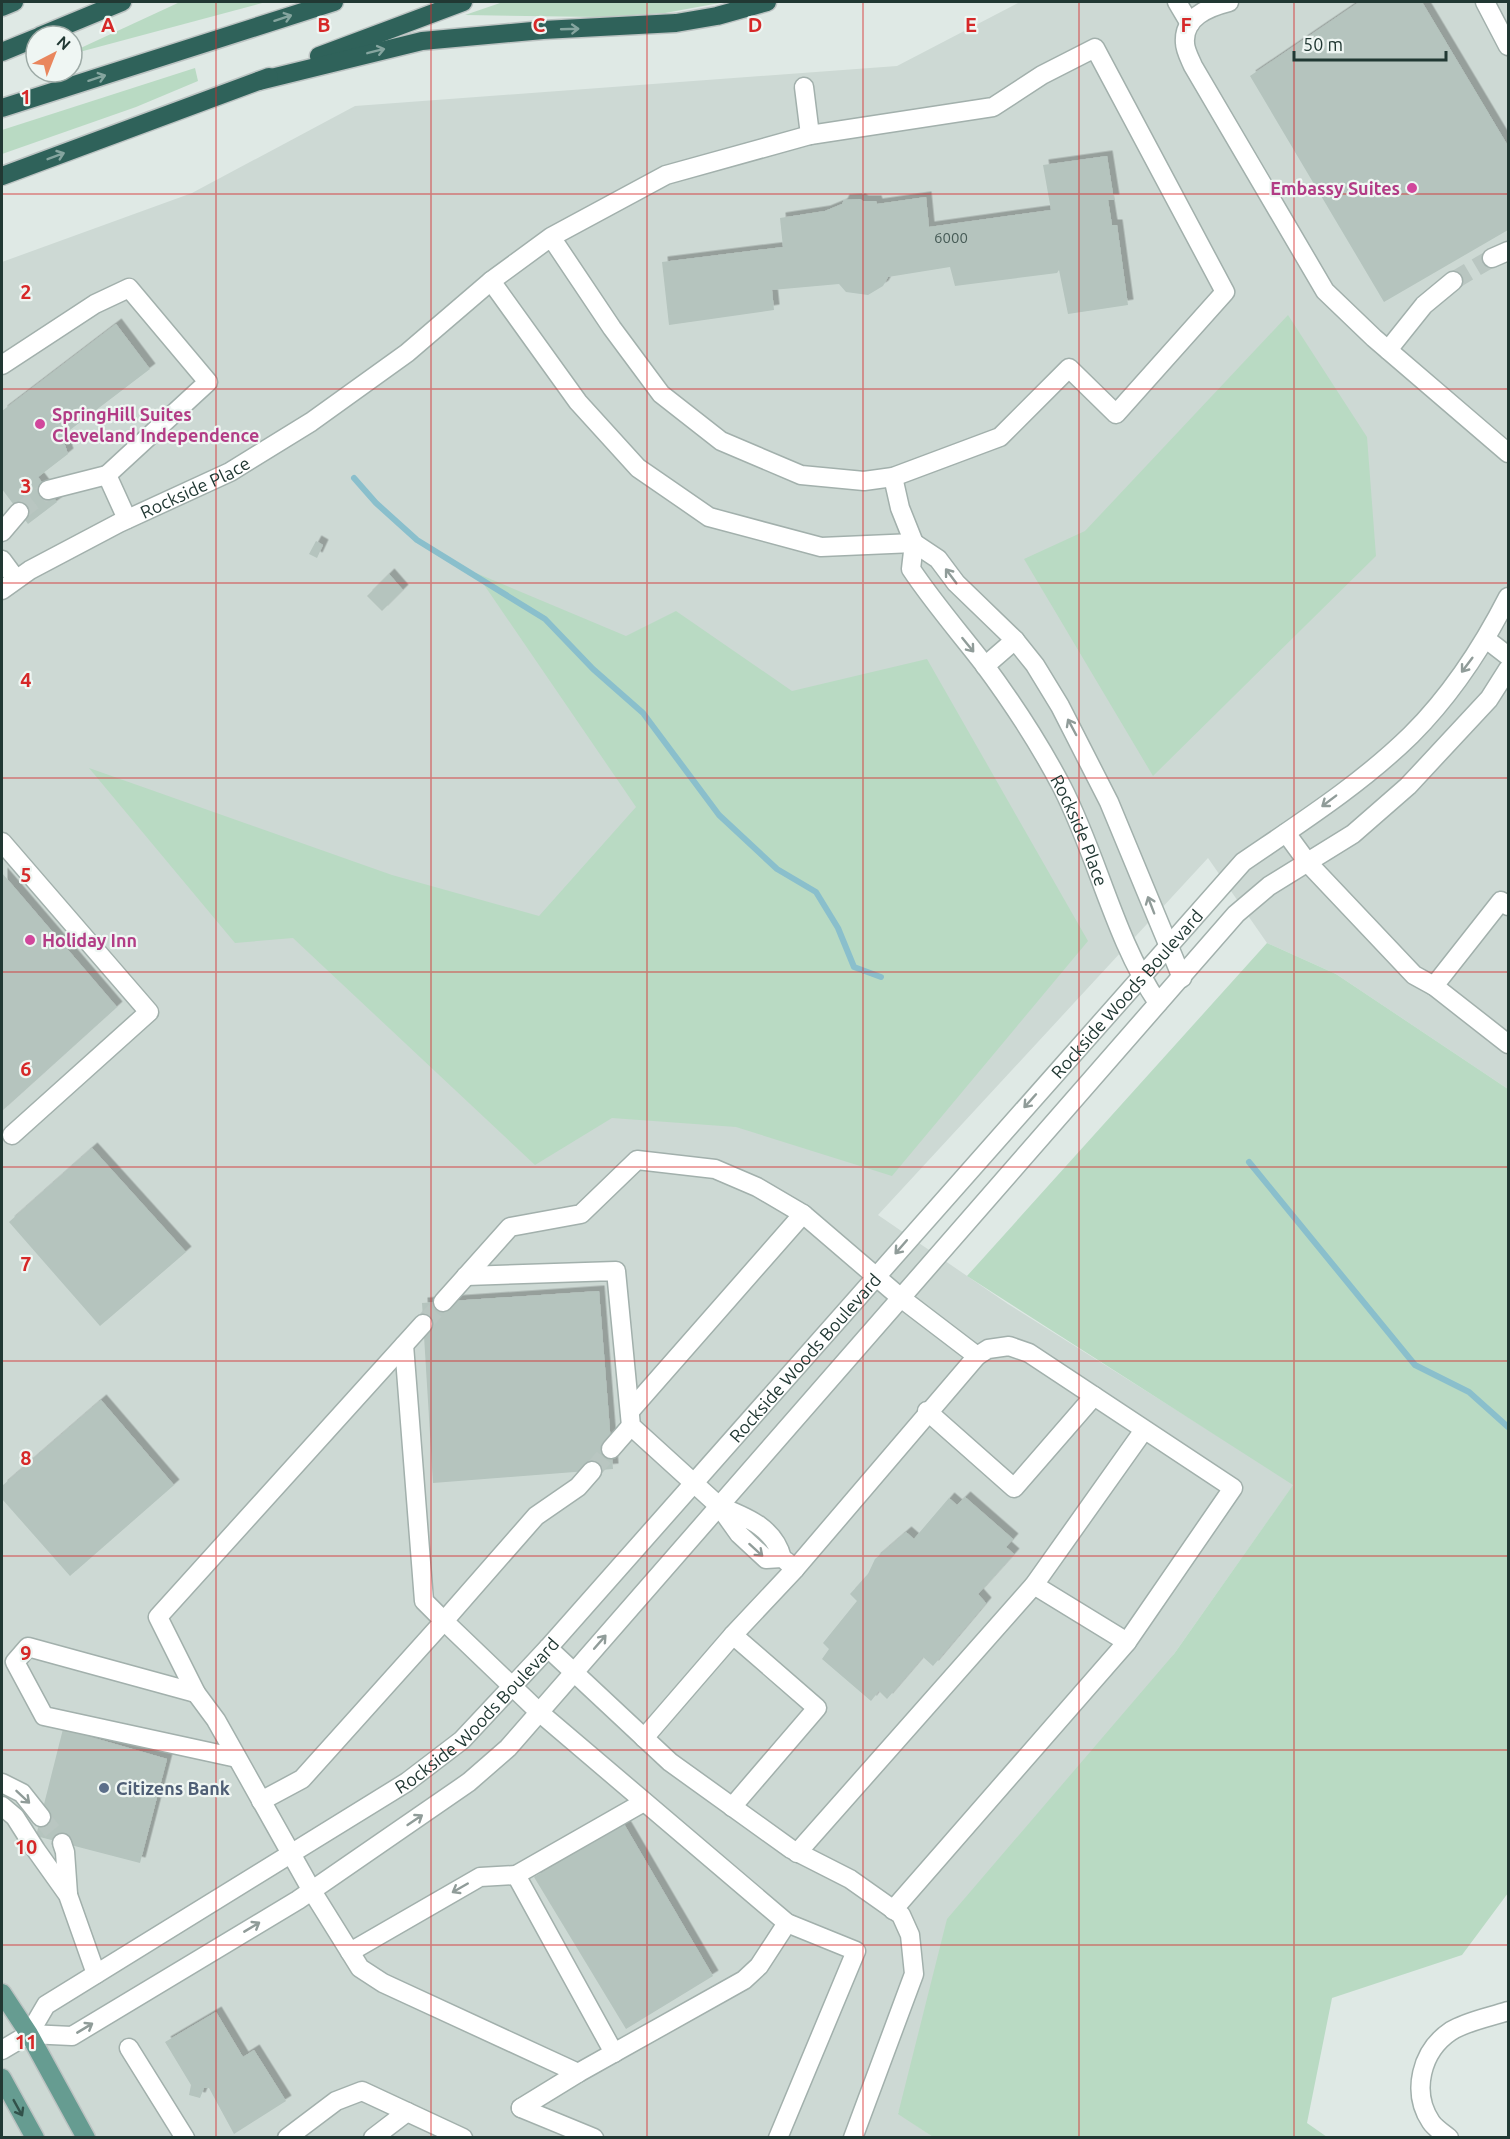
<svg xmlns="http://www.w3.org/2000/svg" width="1510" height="2139" viewBox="0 0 1510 2139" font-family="Ubuntu,sans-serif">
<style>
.built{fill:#cdd9d4}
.green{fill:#b9dac3}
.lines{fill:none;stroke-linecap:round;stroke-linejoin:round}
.stream{stroke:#8abfcc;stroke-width:6}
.building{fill:#b5c4be;filter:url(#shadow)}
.minor-tunnel{stroke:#b9c6c1;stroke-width:18;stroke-dasharray:18 9;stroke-linecap:butt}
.minor-casing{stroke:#a2b0ac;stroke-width:21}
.major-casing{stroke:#bcc3c2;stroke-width:21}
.highway-casing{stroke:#bcc3c2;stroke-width:21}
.minor{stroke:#fff;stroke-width:18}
.major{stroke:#669c91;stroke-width:18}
.highway{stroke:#2f625a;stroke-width:18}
.oneway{stroke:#85a59f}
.oneway2{stroke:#909c99}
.oneway3{stroke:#32514a}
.grid{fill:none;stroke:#d62828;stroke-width:1.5;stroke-opacity:0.55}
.hotel-dot{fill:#d1479c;stroke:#eff6f3;stroke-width:2}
.service-dot{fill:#5c6f8a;stroke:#eff6f3;stroke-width:2}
.labels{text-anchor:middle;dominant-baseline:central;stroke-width:4.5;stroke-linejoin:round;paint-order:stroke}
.number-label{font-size:15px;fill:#465b56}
.hotel-label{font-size:18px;font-weight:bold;fill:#b23c85;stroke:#eff6f3;text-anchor:start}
.street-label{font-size:18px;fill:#213833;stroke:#eff6f3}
.service-label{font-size:18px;font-weight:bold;fill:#4e5e75;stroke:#eff6f3;text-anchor:start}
.grid-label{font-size:20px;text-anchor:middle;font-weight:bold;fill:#d62828;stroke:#eff6f3;stroke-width:4.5;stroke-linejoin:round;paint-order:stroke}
</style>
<defs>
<filter id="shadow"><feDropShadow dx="5.5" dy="-5.5" stdDeviation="0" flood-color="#0004"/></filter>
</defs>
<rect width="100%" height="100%" fill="#dfe9e5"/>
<!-- built -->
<polygon class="built" points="1020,2 1508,2 1508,1089 1336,974 1267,943 1208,858 878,1215 1008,1304 1294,1484 1174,1654 898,2113 933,2137 2,2138 2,262 192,193 355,106 897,66"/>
<!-- green -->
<g class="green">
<polygon points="180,2 266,2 72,54 72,52"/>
<polygon points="503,2 725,2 665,13 601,17 465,15"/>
<polygon points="195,68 198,81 136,107 2,154 2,130"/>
<polygon points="1288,315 1367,437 1376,556 1153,776 1024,559 1085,531"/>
<polygon points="476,573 626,636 676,611 792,691 927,659 1088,941 892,1176 736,1127 612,1118 535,1165 293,938 235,943 89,768 392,875 539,916 636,807"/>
<polygon points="1267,943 1336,974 1508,1089 1508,1893 1462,1955 1332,1998 1307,2123 1327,2137 933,2137 898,2114 947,1919 1174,1654 1293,1485 967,1276"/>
</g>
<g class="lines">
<!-- stream -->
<g class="stream">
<polyline points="354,478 376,503 417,540 545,619 593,669 643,713 719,815 777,869 816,892 838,928 854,967 881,977"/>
<polyline points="1249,1162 1415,1365 1469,1392 1508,1427"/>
</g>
</g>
<!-- building -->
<g class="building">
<polygon points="1359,2 1422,2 1508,146 1508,230 1384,302 1250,76"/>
<polygon points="1107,156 1114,200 1108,200 1112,225 1117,225 1128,305 1068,314 1059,270 1057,273 955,286 950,267 888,277 883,286 868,295 846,292 839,284 772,290 774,310 669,325 662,262 783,247 780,218 825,211 842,204 844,200 860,199 863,201 876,201 877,204 926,197 929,227 1051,210 1043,165"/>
<polygon points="116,324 150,369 62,436 68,454 38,477 57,502 28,524 2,489 2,411"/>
<polygon points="316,541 323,545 317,558 309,554"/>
<polygon points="389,574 403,590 382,611 367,596"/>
<polygon points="2,873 117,1007 2,1111"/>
<polygon points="92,1148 186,1252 100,1326 9,1222"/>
<polygon points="599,1291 613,1469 433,1483 422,1303"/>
<polygon points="101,1400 174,1485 70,1576 2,1499 2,1486"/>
<polygon points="965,1497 1013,1539 1006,1547 1014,1554 978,1594 986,1603 933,1666 923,1657 887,1699 879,1691 871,1701 822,1659 829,1649 823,1643 857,1601 850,1594 868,1574 875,1559 906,1532 914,1539 949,1498 957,1505"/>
<polygon points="63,1729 167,1759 140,1863 36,1836"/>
<polygon points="624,1824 713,1976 626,2029 534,1877"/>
<polygon points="216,2012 243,2057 254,2050 286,2101 234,2134 209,2088 204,2088 200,2098 189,2095 191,2085 165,2042"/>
</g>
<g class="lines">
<!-- minor-tunnel -->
<g class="minor-tunnel">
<polyline points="1453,281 1492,258"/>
<polyline points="19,512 48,490"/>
<polyline points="423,1324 443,1302"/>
<polyline points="592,1471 611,1449"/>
<polyline points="41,1817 62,1843"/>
</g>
<defs>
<g id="minor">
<polyline points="1177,2 1190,24"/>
<path d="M1229 2C1209 7 1183 17 1185 43 1185 50 1190 59 1193 66L1325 291 1374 338 1508 453"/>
<polyline points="1485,2 1508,46"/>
<polyline points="804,87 810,135"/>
<polyline points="551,237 666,175 810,135 993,107 1042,75 1095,48 1225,292 1116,414 1069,368 1000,437 893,477 864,481 801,475 721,441 661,394 612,328 551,237 491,281 578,402 638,468 709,517 821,547 914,543 938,559 956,583 1015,640 1035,665 1060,706 1109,802 1182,978"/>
<polyline points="1492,258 1508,251"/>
<polyline points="1388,350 1424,305 1453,281"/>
<polyline points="2,365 95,304 129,288 208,382 107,475"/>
<path id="s1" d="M893 477 900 508 914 543 911 569C933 602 959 632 983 663 1012 702 1039 743 1062 787 1098 857 1114 938 1158 1003"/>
<polyline points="48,490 107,475 127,519"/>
<polyline points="2,532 19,512"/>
<polyline points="2,560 16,579"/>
<path id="s2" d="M2 590 30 570 119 523 230 472 311 422 407 353 491 281"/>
<polyline points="1486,639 1508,656"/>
<polyline points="985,666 1015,640"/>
<polyline points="1286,833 1308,863 1414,975 1434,986 1508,1044"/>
<polyline points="2,842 149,1012 12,1135"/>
<polyline points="1434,986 1501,901 1508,906"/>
<path d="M466 1276 616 1271 631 1426 719 1506 739 1534 766 1559 782 1558C774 1527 746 1517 719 1506"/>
<polyline points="443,1302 510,1227 581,1214 637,1160 715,1169 757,1187 803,1214"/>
<polyline points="423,1324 158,1617 196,1693 216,1720 312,1891 360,1968 383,1983 578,2073"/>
<polyline points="630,1411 803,1214 901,1298 977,1356"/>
<polyline points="927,1411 1014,1488 1094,1396"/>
<polyline points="611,1449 631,1426"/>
<polyline points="592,1471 578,1487 536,1516 444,1621 539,1712 787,1923 856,1951 778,2138"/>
<polyline points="795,1569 977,1356 988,1349 1009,1346 1029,1353 1233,1488 1127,1642 893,1910"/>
<polyline points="1034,1585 1127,1642"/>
<polyline points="548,1648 670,1762 791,1849 850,1879 901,1915 910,1935 914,1974 853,2138"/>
<polyline points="196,1693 28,1647 15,1662 44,1716 237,1758"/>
<polyline points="644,1738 733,1635 795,1569 786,1561"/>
<polyline points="2,1783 22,1793 41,1817"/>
<polyline points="261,1801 302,1779 444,1621 424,1601 404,1345"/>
<polyline points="2,1806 15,1817 36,1850 68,1895 96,1974"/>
<polyline points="732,1807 817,1708 733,1635"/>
<polyline points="62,1843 65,1852 68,1894"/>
<polyline points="797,1853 1034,1585 1144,1430"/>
<polyline points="516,1875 614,2053"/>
<polyline points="350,1952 480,1877 516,1875 644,1802"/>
<polyline points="29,2034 72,2036 298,1900 469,1782 508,1748 1236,914 1269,886 1353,834 1408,786 1489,699 1508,669"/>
<polyline points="129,2048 185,2138"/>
<path id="s3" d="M2 2050 29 2034 46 2005 407 1782 462 1740 548 1648 1243 862C1300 823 1361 784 1411 735 1450 696 1483 646 1508 597"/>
<polyline points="521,2108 578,2073 744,1980 759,1966 787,1923"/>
<polyline points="521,2108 594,2138"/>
<polyline points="287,2138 336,2101 362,2091 463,2138"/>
<polyline points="373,2138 407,2112"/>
<path d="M1449 2138C1443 2133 1435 2128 1431 2122 1411 2092 1421 2051 1451 2031 1467 2021 1490 2017 1508 2011"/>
</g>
<g id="major">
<polyline points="2,1993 29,2034 86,2138"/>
<polyline points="2,2078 35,2138"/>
</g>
<g id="highway">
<polyline points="2,7 14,2"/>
<polyline points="40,36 122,2"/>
<polyline points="2,52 36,38"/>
<polyline points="319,56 463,2"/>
<polyline points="259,81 422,41 543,30 676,23 717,16 767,2"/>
<polyline points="2,108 334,2"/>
<polyline points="2,176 269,77"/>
</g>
</defs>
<!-- minor casing -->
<use href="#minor" class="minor-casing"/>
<!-- major casing -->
<use href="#major" class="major-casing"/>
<!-- highway casing -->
<use href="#highway" class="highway-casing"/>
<!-- minor -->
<use href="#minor" class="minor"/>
<!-- major -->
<use href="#major" class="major"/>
<!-- highway -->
<use href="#highway" class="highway"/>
</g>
<!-- one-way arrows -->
<defs><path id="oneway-shaft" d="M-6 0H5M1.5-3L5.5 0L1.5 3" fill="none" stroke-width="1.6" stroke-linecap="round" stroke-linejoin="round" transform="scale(1.5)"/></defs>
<g class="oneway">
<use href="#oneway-shaft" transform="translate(283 18) rotate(-18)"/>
<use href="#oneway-shaft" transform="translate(570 29) rotate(-2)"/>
<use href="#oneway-shaft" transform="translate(376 51) rotate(-14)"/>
<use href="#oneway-shaft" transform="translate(97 78) rotate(-18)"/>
<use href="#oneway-shaft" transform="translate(56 156) rotate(-21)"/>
</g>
<g class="oneway2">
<use href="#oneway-shaft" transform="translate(951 576) rotate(-127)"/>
<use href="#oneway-shaft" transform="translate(968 645) rotate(51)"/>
<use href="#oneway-shaft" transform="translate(1467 665) rotate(127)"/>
<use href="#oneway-shaft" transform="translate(1072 727) rotate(-118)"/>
<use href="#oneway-shaft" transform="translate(1329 801) rotate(143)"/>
<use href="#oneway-shaft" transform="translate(1151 905) rotate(-111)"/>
<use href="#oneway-shaft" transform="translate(1030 1101) rotate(132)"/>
<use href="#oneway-shaft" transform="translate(901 1247) rotate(131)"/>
<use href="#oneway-shaft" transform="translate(756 1550) rotate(42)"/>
<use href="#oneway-shaft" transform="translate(600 1642) rotate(-49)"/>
<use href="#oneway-shaft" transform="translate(23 1797) rotate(43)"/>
<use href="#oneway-shaft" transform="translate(415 1820) rotate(-34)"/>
<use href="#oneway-shaft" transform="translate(460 1888) rotate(150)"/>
<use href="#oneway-shaft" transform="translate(252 1927) rotate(-31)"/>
<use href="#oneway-shaft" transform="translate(85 2028) rotate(-31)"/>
</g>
<use class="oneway3" href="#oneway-shaft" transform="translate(18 2108) rotate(61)"/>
<!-- grid -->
<path class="grid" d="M216 2V2138M431 2V2138M647 2V2138M863 2V2138M1079 2V2138M1294 2V2138M2 194H1508M2 389H1508M2 583H1508M2 778H1508M2 972H1508M2 1167H1508M2 1361H1508M2 1556H1508M2 1750H1508M2 1945H1508"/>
<!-- markers -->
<g class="hotel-dot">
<circle cx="1412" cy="188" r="6"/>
<circle cx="40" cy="424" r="6"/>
<circle cx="30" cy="940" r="6"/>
</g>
<circle class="service-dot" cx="104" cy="1788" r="6"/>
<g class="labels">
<!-- number labels -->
<g class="number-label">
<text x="951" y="237">6000</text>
</g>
<!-- hotel labels -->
<g class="hotel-label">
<text x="1400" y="188" text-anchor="end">Embassy Suites</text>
<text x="52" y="414">SpringHill Suites<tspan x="52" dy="21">Cleveland Independence</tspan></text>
<text x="42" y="940">Holiday Inn</text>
</g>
<!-- street labels -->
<g class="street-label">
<text stroke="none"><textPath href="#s2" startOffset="219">Rockside Place</textPath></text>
<text stroke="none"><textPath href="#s1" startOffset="408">Rockside Place</textPath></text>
<text stroke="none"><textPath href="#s3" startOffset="1558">Rockside Woods Boulevard</textPath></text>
<text stroke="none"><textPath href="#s3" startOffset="1072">Rockside Woods Boulevard</textPath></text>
<text stroke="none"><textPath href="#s3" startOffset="586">Rockside Woods Boulevard</textPath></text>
</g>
<!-- service labels -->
<g class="service-label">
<text x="116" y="1788">Citizens Bank</text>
</g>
</g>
<g class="grid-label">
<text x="108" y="32">A</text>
<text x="324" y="32">B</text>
<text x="539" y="32">C</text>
<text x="755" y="32">D</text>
<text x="971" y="32">E</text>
<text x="1186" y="32">F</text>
<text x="26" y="104">1</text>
<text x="26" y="299">2</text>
<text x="26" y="493">3</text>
<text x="26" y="687">4</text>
<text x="26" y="882">5</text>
<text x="26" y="1076">6</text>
<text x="26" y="1271">7</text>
<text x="26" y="1465">8</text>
<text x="26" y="1660">9</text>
<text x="26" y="1854">10</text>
<text x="26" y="2049">11</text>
</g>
<!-- border -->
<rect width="1510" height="2139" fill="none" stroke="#213833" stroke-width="6"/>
<!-- north arrow -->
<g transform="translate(54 54) rotate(42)"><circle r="28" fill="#eff6f3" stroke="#9daaa6" stroke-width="1.5"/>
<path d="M0-4.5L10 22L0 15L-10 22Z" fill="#e9865d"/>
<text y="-9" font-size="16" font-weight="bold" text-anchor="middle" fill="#213833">N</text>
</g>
<!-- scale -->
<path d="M1294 51v9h152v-9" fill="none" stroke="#213833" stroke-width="3"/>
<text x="1303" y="51" font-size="18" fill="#213833" stroke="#eff6f3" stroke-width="4.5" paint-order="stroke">50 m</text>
</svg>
